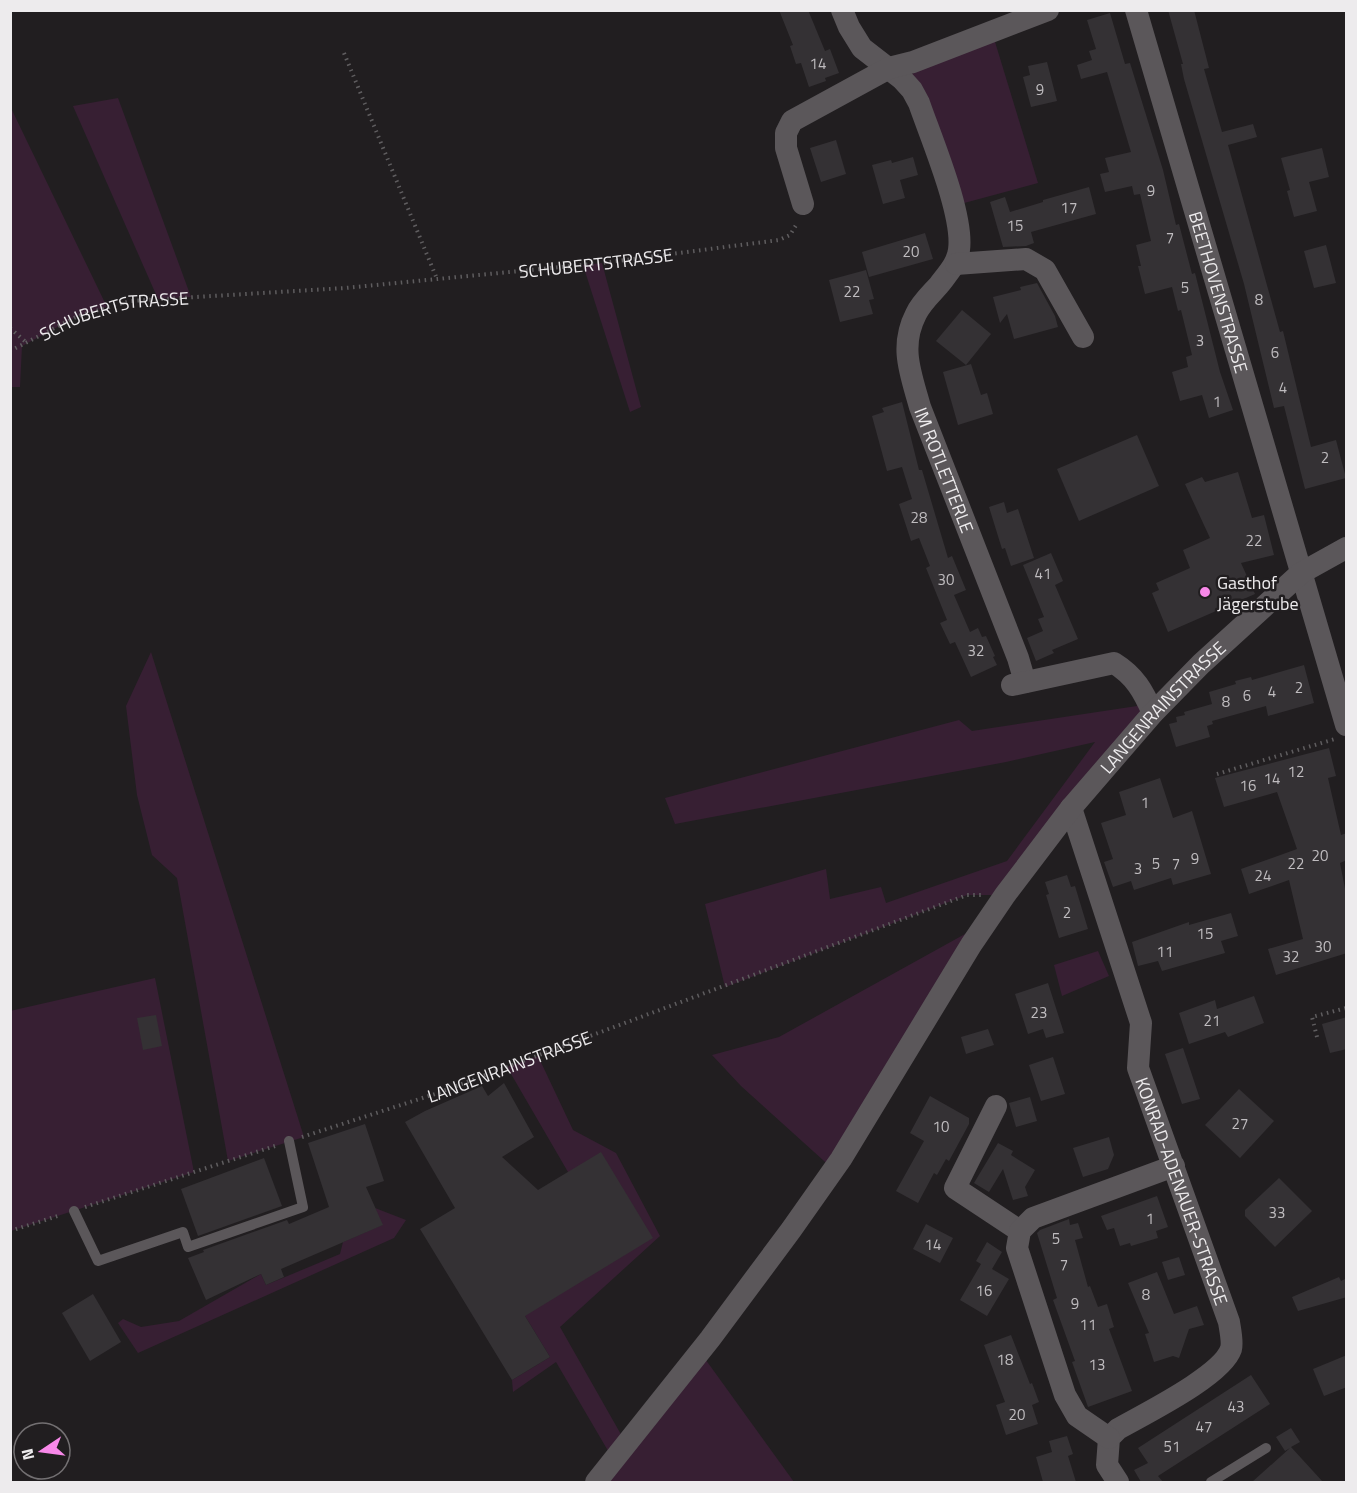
<svg xmlns="http://www.w3.org/2000/svg" width="1357" height="1493" viewBox="0 0 1357 1493" font-family="'Titillium Web',sans-serif">
<style>
.green{fill:#371f33}
.building{fill:#343134}
.lines{fill:none;stroke-linecap:round;stroke-linejoin:round}
.path{stroke:#5f5d5f;stroke-width:4;stroke-dasharray:1.5 4.5;stroke-linecap:butt}
.lane{stroke:#5b575a;stroke-width:10}
.street{stroke:#5b575a;stroke-width:22}
.poi-dot{fill:#f888e9;stroke:#211e20;stroke-width:2}
.labels{text-anchor:middle;dominant-baseline:central;stroke-width:5;stroke-linejoin:round;paint-order:stroke}
.number-label{font-size:15px;fill:#bfbcbf}
.street-label{font-size:18px;fill:#edebed;stroke:#211e20}
.poi-label{font-size:18px;fill:#edebed;stroke:#211e20;text-anchor:start}
</style>
<rect width="100%" height="100%" fill="#211e20"/>
<!-- green -->
<g class="green">
<polygon points="992,32 1038,183 953,206 902,79"/>
<polygon points="118,98 191,297 158,299 73,106"/>
<polygon points="10,106 107,307 78,316 22,346 20,387 10,387"/>
<polygon points="602,263 641,407 630,412 583,265"/>
<polygon points="151,652 304,1137 228,1161 177,878 152,855 137,795 126,706"/>
<path d="M1114 663C1136 678 1142 688 1153 713L1071 808 1005 895H967L725 987 705 904 826 869 830 899 881 887 886 903 1007 861 1095 742 1006 762 675 824 665 798 959 720 972 731 1137 706C1135 686 1131 679 1114 669L1010 685Z"/>
<polygon points="974,929 834,1170 741,1086 712,1055 779,1037"/>
<polygon points="1098,951 1109,976 1062,996 1054,965"/>
<polygon points="155,978 194,1172 11,1231 10,1011"/>
<polygon points="538,1056 573,1130 616,1153 660,1236 560,1327 627,1445 614,1461 556,1362 513,1392 512,1380 550,1357 458,1206 543,1304 568,1172 507,1067"/>
<polygon points="375,1208 406,1220 394,1238 138,1353 118,1323 123,1319 141,1327 179,1321 261,1274 266,1285 340,1254 343,1242 382,1225"/>
<polygon points="703,1356 794,1482 611,1482 609,1478"/>
</g>
<!-- building -->
<g class="building">
<polygon points="779,10 808,10 825,51 830,49 839,73 825,78 826,81 809,87 801,63 796,64 790,46 793,45"/>
<polygon points="1168,10 1194,10 1209,68 1204,69 1222,132 1253,124 1257,137 1228,145 1280,332 1283,331 1311,447 1336,440 1346,478 1305,489 1284,406 1274,408 1244,284 1184,79 1181,64 1183,64"/>
<polygon points="1110,13 1125,64 1130,63 1163,170 1176,225 1179,224 1192,274 1195,273 1220,372 1233,410 1209,418 1202,395 1180,401 1172,372 1188,367 1186,357 1192,355 1181,310 1178,311 1172,287 1145,294 1138,266 1141,266 1136,245 1151,241 1140,194 1134,195 1132,186 1105,192 1100,174 1109,172 1105,158 1131,152 1107,72 1081,79 1077,65 1092,60 1089,51 1096,49 1087,20"/>
<polygon points="1047,62 1057,101 1031,107 1023,77 1030,75 1028,66"/>
<polygon points="836,140 846,174 821,182 810,148"/>
<polygon points="1322,148 1329,177 1309,182 1317,211 1294,217 1287,191 1290,190 1281,158"/>
<polygon points="913,157 918,175 900,180 905,198 883,204 872,165 891,160 892,163"/>
<polygon points="1089,187 1096,214 1031,232 1034,243 1026,246 1003,247 990,202 1005,197 1010,212 1043,202 1043,200"/>
<polygon points="925,233 933,259 869,277 862,252"/>
<polygon points="1326,245 1336,283 1314,288 1304,251"/>
<polygon points="866,270 874,299 869,300 873,314 840,322 829,280"/>
<polygon points="1037,283 1055,316 1058,327 1014,339 1007,314 1000,323 993,297 1021,290 1020,287"/>
<polygon points="962,310 991,334 966,365 936,341"/>
<polygon points="971,364 981,395 987,393 993,414 958,425 943,372"/>
<polygon points="902,402 919,470 922,470 948,558 952,556 966,590 954,595 970,632 978,628 982,637 986,636 995,656 993,657 997,665 971,677 955,642 950,644 940,623 947,620 926,568 930,566 919,538 911,541 899,504 912,499 902,467 887,471 872,416 884,412 882,408"/>
<polygon points="1137,435 1159,486 1079,521 1057,469"/>
<polygon points="1238,472 1252,518 1264,515 1274,555 1241,563 1255,594 1168,632 1152,593 1159,590 1156,583 1190,568 1183,550 1210,538 1185,484 1202,477 1205,482"/>
<polygon points="1004,502 1007,513 1018,509 1034,558 1011,566 1005,548 1002,549 989,507"/>
<polygon points="1051,553 1063,581 1055,585 1078,639 1052,650 1054,653 1036,661 1027,638 1043,631 1038,619 1044,617 1023,565"/>
<polygon points="1304,665 1314,703 1268,716 1266,706 1212,721 1213,724 1207,726 1210,737 1176,747 1169,724 1177,722 1176,717 1185,715 1184,712 1212,704 1209,692 1236,684 1235,681 1251,677 1252,680"/>
<polygon points="1329,748 1336,776 1328,778 1341,835 1347,833 1347,860 1340,863 1347,899 1347,953 1276,975 1268,949 1303,939 1289,880 1249,894 1241,869 1297,849 1277,792 1224,807 1215,778"/>
<polygon points="1160,778 1173,818 1192,811 1211,874 1173,885 1171,878 1134,890 1131,881 1113,887 1104,862 1113,859 1101,823 1126,815 1119,792"/>
<polygon points="1067,875 1071,887 1075,886 1088,929 1059,938 1046,895 1049,894 1045,882"/>
<polygon points="1231,913 1238,936 1221,941 1225,953 1162,971 1158,961 1138,966 1132,942 1189,922 1189,925"/>
<polygon points="1048,983 1064,1033 1046,1038 1043,1029 1028,1034 1015,994"/>
<polygon points="1254,996 1264,1023 1228,1037 1225,1032 1189,1044 1179,1013 1215,1000 1217,1009"/>
<polygon points="156,1015 162,1046 143,1050 137,1018"/>
<polygon points="1347,1017 1347,1049 1330,1053 1322,1024"/>
<polygon points="988,1029 994,1045 966,1054 961,1037"/>
<polygon points="1183,1048 1200,1099 1182,1104 1165,1054"/>
<polygon points="1053,1057 1065,1094 1041,1101 1029,1065"/>
<polygon points="504,1083 534,1137 502,1157 538,1190 601,1152 653,1238 525,1316 550,1357 512,1380 420,1229 455,1208 405,1122 425,1111 482,1086 488,1096"/>
<polygon points="1239,1089 1274,1121 1240,1158 1205,1125"/>
<polygon points="930,1096 969,1118 969,1124 949,1161 946,1159 937,1175 934,1173 918,1203 896,1191 924,1141 910,1133"/>
<polygon points="1030,1097 1037,1121 1016,1127 1009,1103"/>
<polygon points="365,1124 384,1181 366,1187 383,1225 281,1269 284,1277 266,1285 261,1274 206,1300 188,1258 204,1252 203,1250 287,1220 289,1224 329,1207 308,1143"/>
<polygon points="1109,1137 1114,1155 1108,1169 1083,1177 1073,1148"/>
<polygon points="998,1143 1013,1151 1011,1155 1035,1170 1025,1187 1028,1196 1013,1200 1003,1169 989,1192 974,1183"/>
<polygon points="264,1158 282,1206 198,1236 181,1189"/>
<polygon points="1279,1178 1312,1211 1275,1247 1245,1216 1245,1210"/>
<polygon points="1157,1196 1168,1227 1156,1231 1158,1238 1131,1246 1130,1243 1120,1246 1114,1228 1107,1230 1101,1216"/>
<polygon points="1069,1219 1070,1225 1078,1223 1083,1238 1075,1240 1088,1287 1090,1286 1098,1307 1107,1304 1114,1327 1109,1329 1132,1391 1088,1407 1072,1362 1075,1361 1053,1300 1057,1298 1037,1233 1040,1230"/>
<polygon points="926,1224 953,1238 940,1263 913,1249"/>
<polygon points="987,1242 1002,1252 992,1269 1009,1279 987,1316 960,1300 981,1264 976,1261"/>
<polygon points="1179,1257 1185,1275 1168,1280 1162,1262"/>
<polygon points="1157,1272 1174,1314 1197,1306 1204,1325 1189,1329 1179,1358 1173,1356 1154,1362 1145,1334 1149,1333 1128,1283"/>
<polygon points="1339,1277 1341,1281 1347,1278 1347,1297 1298,1311 1292,1297"/>
<polygon points="93,1294 121,1342 90,1361 62,1313"/>
<polygon points="1011,1335 1030,1384 1032,1383 1039,1402 1032,1405 1038,1424 1006,1435 996,1405 1005,1402 984,1345"/>
<polygon points="1347,1355 1347,1387 1324,1396 1313,1369"/>
<polygon points="1251,1375 1270,1404 1158,1476 1163,1482 1141,1482 1134,1470 1148,1463 1138,1448"/>
<polygon points="1291,1428 1300,1442 1291,1447 1323,1482 1252,1482 1290,1448 1285,1451 1276,1437"/>
<polygon points="1067,1436 1073,1454 1068,1456 1076,1482 1043,1482 1036,1457 1052,1452 1049,1441"/>
</g>
<g class="lines">
<!-- path -->
<g class="path">
<polyline points="344,53 437,279"/>
<polyline points="10,328 27,343"/>
<path id="s1" d="M10 351 78 316 130 301 345 288 602 263 779 240 790 235 798 222"/>
<polyline points="1217,774 1335,739"/>
<polyline points="1317,1037 1312,1017 1346,1008"/>
<path id="s2" d="M302 1137 435 1094 967 895H981"/>
<polyline points="85,1207 275,1146"/>
<polyline points="10,1231 61,1215"/>
</g>
<!-- lane -->
<g class="lane">
<polyline points="74,1211 98,1261 183,1232 188,1247 303,1207 289,1141"/>
<polyline points="1211,1482 1266,1448"/>
</g>
<!-- street -->
<g class="street">
<path id="s3" d="M842 10 849 27 862 48 902 79 912 90 919 103C931 138 964 215 959 250 957 264 948 273 939 285 931 294 921 303 916 314 899 347 911 374 920 407L1018 658 1025 682"/>
<path id="s4" d="M1136 10 1346 725"/>
<polyline points="803,204 786,148 786,133 792,121 889,68 913,62 1048,10"/>
<polyline points="956,264 1026,259 1045,270 1083,337"/>
<path d="M1012 685 1114 663C1135 676 1143 691 1153 713"/>
<path id="s5" d="M1071 808 1141 1023 1138 1068 1229 1322C1230 1329 1233 1342 1231 1349 1222 1376 1144 1414 1118 1429L1109 1438 1107 1465 1118 1482"/>
<polyline points="996,1106 955,1188 1020,1231"/>
<polyline points="1109,1438 1077,1416 1065,1395 1017,1248 1020,1231 1033,1218 1174,1166"/>
<path id="s6" d="M596 1482 710 1339 791 1230 841 1159 971 945 1005 895 1071 808 1153 713 1201 664 1301 573 1346 548"/>
</g>
</g>
<!-- markers -->
<circle class="poi-dot" cx="1205" cy="592" r="6"/>
<g class="labels">
<!-- number labels -->
<g class="number-label">
<text x="818" y="63">14</text>
<text x="1040" y="89">9</text>
<text x="1151" y="190">9</text>
<text x="1069" y="207">17</text>
<text x="1015" y="225">15</text>
<text x="1170" y="237">7</text>
<text x="911" y="251">20</text>
<text x="1185" y="287">5</text>
<text x="852" y="291">22</text>
<text x="1259" y="299">8</text>
<text x="1200" y="340">3</text>
<text x="1275" y="352">6</text>
<text x="1283" y="387">4</text>
<text x="1217" y="401">1</text>
<text x="1325" y="457">2</text>
<text x="919" y="517">28</text>
<text x="1254" y="540">22</text>
<text x="1043" y="573">41</text>
<text x="946" y="579">30</text>
<text x="976" y="650">32</text>
<text x="1299" y="687">2</text>
<text x="1272" y="691">4</text>
<text x="1247" y="695">6</text>
<text x="1226" y="701">8</text>
<text x="1296" y="771">12</text>
<text x="1272" y="778">14</text>
<text x="1248" y="785">16</text>
<text x="1145" y="802">1</text>
<text x="1320" y="855">20</text>
<text x="1195" y="858">9</text>
<text x="1156" y="863">5</text>
<text x="1176" y="863">7</text>
<text x="1296" y="863">22</text>
<text x="1138" y="868">3</text>
<text x="1263" y="875">24</text>
<text x="1067" y="912">2</text>
<text x="1205" y="933">15</text>
<text x="1323" y="946">30</text>
<text x="1165" y="951">11</text>
<text x="1291" y="956">32</text>
<text x="1039" y="1012">23</text>
<text x="1212" y="1020">21</text>
<text x="1240" y="1123">27</text>
<text x="941" y="1126">10</text>
<text x="1277" y="1212">33</text>
<text x="1150" y="1218">1</text>
<text x="1056" y="1238">5</text>
<text x="933" y="1244">14</text>
<text x="1064" y="1264">7</text>
<text x="984" y="1290">16</text>
<text x="1146" y="1294">8</text>
<text x="1075" y="1303">9</text>
<text x="1088" y="1324">11</text>
<text x="1005" y="1359">18</text>
<text x="1097" y="1364">13</text>
<text x="1236" y="1406">43</text>
<text x="1017" y="1414">20</text>
<text x="1204" y="1426">47</text>
<text x="1172" y="1446">51</text>
</g>
<!-- street labels -->
<g class="street-label">
<text stroke="none"><textPath href="#s1" startOffset="598">SCHUBERTSTRASSE</textPath></text>
<text stroke="none"><textPath href="#s4" startOffset="294">BEETHOVENSTRASSE</textPath></text>
<text stroke="none"><textPath href="#s1" startOffset="112">SCHUBERTSTRASSE</textPath></text>
<text stroke="none"><textPath href="#s3" startOffset="518">IM ROTLETTERLE</textPath></text>
<text stroke="none"><textPath href="#s6" startOffset="962">LANGENRAINSTRASSE</textPath></text>
<text stroke="none"><textPath href="#s2" startOffset="219">LANGENRAINSTRASSE</textPath></text>
<text stroke="none"><textPath href="#s5" startOffset="402">KONRAD-ADENAUER-STRASSE</textPath></text>
</g>
<!-- poi labels -->
<g class="poi-label">
<text x="1217" y="582">Gasthof<tspan x="1217" dy="21">Jägerstube</tspan></text>
</g>
</g>
<!-- border -->
<rect width="1357" height="1493" fill="none" stroke="#edebed" stroke-width="24"/>
<!-- north arrow -->
<g transform="translate(42 1451) rotate(257)"><circle r="28" fill="#211e20" stroke="#737072" stroke-width="1.5"/>
<path d="M0-4.5L10 22L0 15L-10 22Z" fill="#f888e9"/>
<text y="-9" font-size="16" font-weight="bold" text-anchor="middle" fill="#edebed">N</text>
</g>
</svg>
